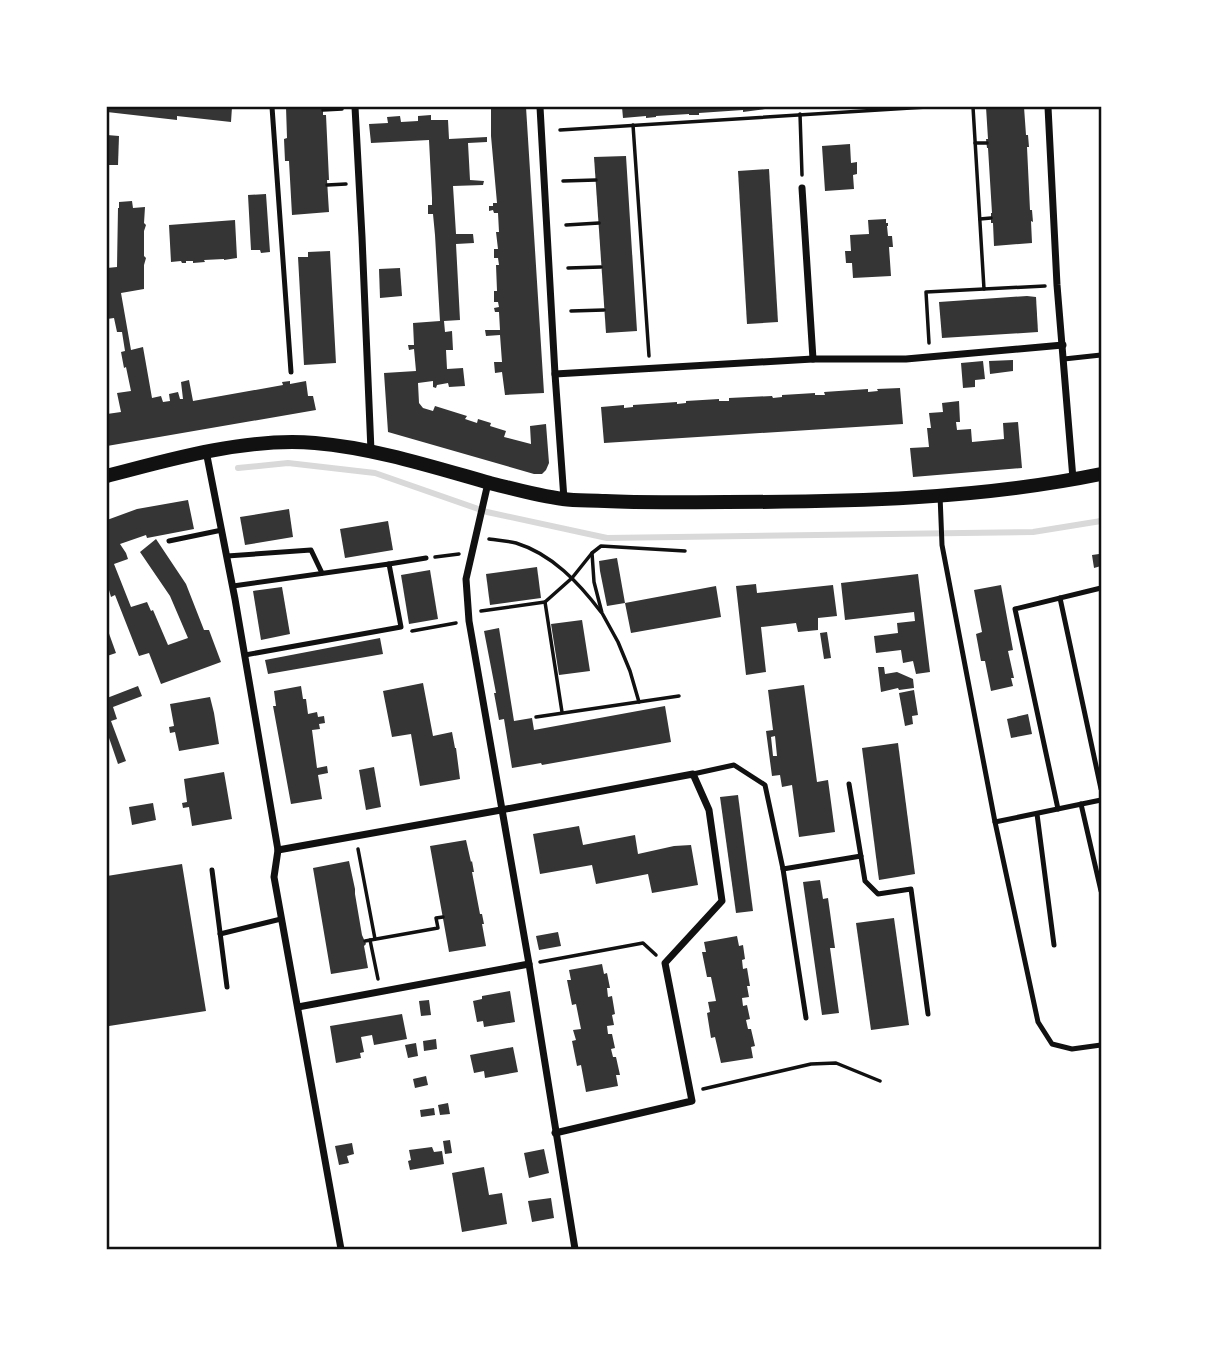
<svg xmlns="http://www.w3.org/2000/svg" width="1208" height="1356" viewBox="0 0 1208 1356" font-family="'Work Sans',sans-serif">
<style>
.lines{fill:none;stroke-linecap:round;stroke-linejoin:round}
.stream{stroke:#d9d9d9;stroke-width:6}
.building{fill:#353535;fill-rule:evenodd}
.path{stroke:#111;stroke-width:3.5}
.service{stroke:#111;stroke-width:5}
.minor{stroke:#111;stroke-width:7}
.secondary{stroke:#111;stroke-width:14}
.neatline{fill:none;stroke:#111;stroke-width:2.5}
</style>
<rect width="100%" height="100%" fill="#fff"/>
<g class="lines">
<!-- stream -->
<polyline class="stream" points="238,468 288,463 375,473 487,512 607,538 1033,532 1101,521"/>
</g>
<!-- building -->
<g class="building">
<polygon points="107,107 232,107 231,122 177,116 177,120 107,112"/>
<polygon points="286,107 323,107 323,115 326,115 329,180 327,180 329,212 292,215 289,161 285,161 284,139 287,138"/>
<polygon points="491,107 526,107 544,393 505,395 502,372 495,373 494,362 502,362 500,335 486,336 485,330 500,330 499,312 495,312 494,308 499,307 498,302 494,302 494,291 497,291 496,265 499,265 498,258 494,258 494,249 498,249 496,232 499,232 498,213 494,213 493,210 489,211 489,206 493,206 493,203 497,203 491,136"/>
<polygon points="622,107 765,107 765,109 743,112 743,110 699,113 699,115 689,115 689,114 656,116 656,117 646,118 646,116 623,118"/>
<polygon points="986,107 1024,107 1026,135 1028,135 1029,147 1027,147 1030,210 1032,210 1033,222 1031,221 1032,243 994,246 993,223 991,223 991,213 992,213 988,148 987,148 986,139 988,139"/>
<polygon points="431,115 431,120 448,120 449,139 487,137 487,142 468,143 470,180 484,181 483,185 453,186 456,234 473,234 474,243 456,244 460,320 444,321 445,332 452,331 453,350 446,350 447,369 463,368 465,386 449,387 448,383 437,385 436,388 433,387 433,381 418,383 419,403 423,408 433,411 435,406 467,416 465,419 477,423 478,419 491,423 490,426 506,431 504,437 531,444 530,426 546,424 549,463 546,470 542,474 534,474 388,432 384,373 416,371 414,349 409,350 408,345 414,345 413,323 440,321 435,235 433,214 428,214 428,205 432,205 432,198 429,140 371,143 369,124 388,123 387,117 400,116 401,122 418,121 418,116"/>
<polygon points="107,135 119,136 118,165 107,165"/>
<polygon points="850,144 851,163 857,162 857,174 853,175 854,189 825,191 822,146"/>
<polygon points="626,156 637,331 606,333 594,157"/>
<polygon points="769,169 778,322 747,324 738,171"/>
<polygon points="266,194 270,252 261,253 260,250 251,250 248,195"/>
<polygon points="132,201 133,208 145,207 144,223 146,225 144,231 144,256 146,258 144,265 144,289 121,293 131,350 143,347 152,398 161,396 163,402 170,401 169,394 178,392 180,399 183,399 181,382 189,380 193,401 283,385 282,382 290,381 290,384 306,381 308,396 313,396 316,410 107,446 107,414 121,412 117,393 131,391 126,367 124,368 121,352 125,351 122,332 117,332 114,318 107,319 107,312 108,311 107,307 107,268 117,267 118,208 119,208 119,202"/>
<polygon points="886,219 886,223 888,223 888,226 887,226 888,236 892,236 893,247 889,247 891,276 853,278 852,263 846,263 845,251 851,251 850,235 869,234 868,220"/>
<polygon points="235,220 237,258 224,260 224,259 204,260 205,262 193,263 193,261 186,261 186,263 182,263 181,261 171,262 169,225"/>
<polygon points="330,251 336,363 304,365 298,257 308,257 308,252"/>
<polygon points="400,268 402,296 380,298 379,269"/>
<polygon points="1027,296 1036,297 1038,332 942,338 939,302"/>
<polygon points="1013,360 1013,371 990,374 989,361"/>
<polygon points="983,361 985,379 975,380 975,387 963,388 961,363"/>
<polygon points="900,388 903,424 604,443 601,407 624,405 624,408 633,407 633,405 677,402 677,404 686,403 686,401 719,399 719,401 729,401 729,398 772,396 773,398 782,397 782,395 815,393 815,395 825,395 824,392 868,389 868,392 878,391 877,389"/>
<polygon points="959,401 960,422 956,422 957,430 971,429 972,442 1004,439 1003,423 1018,422 1022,468 913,477 910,448 929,447 927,428 931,428 929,413 943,412 942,403"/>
<polygon points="188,500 194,529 147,538 146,535 120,544 126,553 128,559 114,564 131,607 147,602 151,611 153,610 168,645 188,638 170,596 140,552 156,539 186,584 204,630 209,630 221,662 161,684 149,653 139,656 115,595 111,597 107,583 107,520 137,509"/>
<polygon points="289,509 293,537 245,545 240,517"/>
<polygon points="388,521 393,550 345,558 340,529"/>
<polygon points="1099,554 1101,566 1094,568 1092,555"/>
<polygon points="617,558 625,603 716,586 721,617 631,633 625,603 607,606 600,571 599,561"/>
<polygon points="537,567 541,598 490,605 486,574"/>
<polygon points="430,570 438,619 409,624 401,575"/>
<polygon points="918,574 930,672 916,674 913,661 903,663 901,650 876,653 874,636 898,633 897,623 915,621 914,612 845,620 841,583"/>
<polygon points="756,584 757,593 833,585 837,616 818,618 818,630 798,632 796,623 761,627 766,672 746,675 736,586"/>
<polygon points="1001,585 1013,650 1008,651 1014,678 1011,678 1013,686 991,691 985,661 981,661 976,634 982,632 974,590"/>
<polygon points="282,587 290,634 261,640 253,591"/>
<polygon points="582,620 590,671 559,675 551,624"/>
<polygon points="107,628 116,653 107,656"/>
<polygon points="499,628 514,721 532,718 534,730 665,706 671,742 542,765 541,763 512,768 504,719 499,720 494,693 496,693 484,631"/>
<polygon points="827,632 831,658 824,659 820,633"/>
<polygon points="380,638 383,654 268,674 265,660"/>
<polygon points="878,667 884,667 885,674 897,672 913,679 914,688 899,690 898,688 881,692"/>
<polygon points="423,683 433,736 452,732 455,748 456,748 460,779 420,786 411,734 392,737 383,691"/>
<path d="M804 685 817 782 828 780 835 832 799 837 792 785 782 787 780 775 772 776 766 731 773 730 768 690ZM775 736 777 756H773L771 737Z"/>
<polygon points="138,686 142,696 113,707 117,719 111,721 126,761 118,764 107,732 107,698"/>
<polygon points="301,686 303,699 306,699 308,714 317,712 318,717 324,716 325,723 319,724 320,729 312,730 317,768 327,766 328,773 318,775 322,799 291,804 273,706 276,706 274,691"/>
<polygon points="914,690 918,715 912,716 913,724 905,726 899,693"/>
<polygon points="210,697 214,713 219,744 179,751 175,732 170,733 169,727 174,726 170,704"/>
<polygon points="1028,714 1032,734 1011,738 1007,719"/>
<polygon points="898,743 915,874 879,880 862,748"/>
<polygon points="374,767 381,807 366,810 359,770"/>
<polygon points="224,772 232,819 192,826 189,807 183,808 182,803 187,802 184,779"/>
<polygon points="738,795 753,911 736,913 720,797"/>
<polygon points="153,803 156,820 132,825 129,807"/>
<polygon points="579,826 583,845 635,835 638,854 674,846 691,845 698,885 652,893 648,874 596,884 592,865 540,874 533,834"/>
<polygon points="466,840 471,862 472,861 474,872 472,872 480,914 482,914 484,924 482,924 486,946 449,952 430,846"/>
<polygon points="349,861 355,889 355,894 362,935 366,944 364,946 368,968 331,974 313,868"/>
<polygon points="182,864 206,1011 109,1026 109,1023 107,1023 107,876"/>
<polygon points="820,880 823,899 828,898 835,948 830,948 839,1013 822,1015 803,882"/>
<polygon points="894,918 909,1025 871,1030 856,923"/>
<polygon points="558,932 561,946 539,950 536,936"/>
<polygon points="737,936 739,946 743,945 745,959 742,960 743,969 747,968 750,986 747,986 749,997 742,998 743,1006 747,1005 750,1019 746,1020 748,1029 751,1029 755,1046 751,1047 753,1058 721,1063 715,1037 711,1038 707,1013 710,1012 708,1002 716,1001 711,977 707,977 702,952 706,952 704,942"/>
<polygon points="602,964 604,974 607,973 610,988 607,988 608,997 612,996 615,1014 612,1015 614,1025 607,1026 608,1034 612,1034 615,1048 611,1049 613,1057 616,1057 620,1075 616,1075 618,1086 586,1092 581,1065 577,1066 572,1041 576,1040 573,1030 581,1029 576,1004 572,1005 567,980 571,980 569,970"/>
<polygon points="510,991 515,1022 484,1027 483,1021 477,1022 473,1001 482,999 482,996"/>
<polygon points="429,1000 431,1015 421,1016 419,1001"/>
<polygon points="402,1014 407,1039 374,1045 372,1035 361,1037 364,1052 360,1053 361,1058 336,1063 330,1026"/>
<polygon points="436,1039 437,1049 424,1051 423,1041"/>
<polygon points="416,1043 418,1056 408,1058 405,1045"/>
<polygon points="513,1047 518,1072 485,1078 484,1071 474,1073 470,1055"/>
<polygon points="426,1076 428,1085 415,1088 413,1079"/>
<polygon points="448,1103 450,1114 440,1115 438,1105"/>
<polygon points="434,1108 435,1115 421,1117 420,1110"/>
<polygon points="450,1140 452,1153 445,1154 443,1141"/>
<polygon points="352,1143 354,1154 347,1156 349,1163 339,1165 335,1146"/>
<polygon points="432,1147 434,1152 442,1151 444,1164 410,1170 408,1161 411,1160 409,1150"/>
<polygon points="544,1149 549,1173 529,1178 524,1153"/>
<polygon points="484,1167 489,1195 502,1193 507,1224 462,1232 452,1173"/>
<polygon points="551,1198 554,1218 532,1222 528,1201"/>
</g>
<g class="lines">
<!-- path -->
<g class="path">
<polyline points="973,107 984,289 1045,286"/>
<polyline points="323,110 342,109"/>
<polyline points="800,114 802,175"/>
<polyline points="633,125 649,356"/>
<polyline points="560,130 927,107"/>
<polyline points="975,143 987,143"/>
<polyline points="563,181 596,180"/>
<polyline points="327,185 346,184"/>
<polyline points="980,219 991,218"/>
<polyline points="566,225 599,223"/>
<polyline points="568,268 601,267"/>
<polyline points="571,311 604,310"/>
<polyline points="929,343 926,292 984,289"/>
<path d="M489 539C497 540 507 541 516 543 552 554 579 583 601 612"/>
<polyline points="435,557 459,554"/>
<polyline points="545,602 572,578 592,553"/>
<polyline points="481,611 545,602 562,712"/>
<polyline points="412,631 456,623"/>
<polyline points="639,702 630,671 618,642 602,613 594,582 592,553 601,546 685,551"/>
<polyline points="536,717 679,696"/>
<polyline points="358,849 375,939"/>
<polyline points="370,940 378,979"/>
<polyline points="365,941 438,928 436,918 443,917"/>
<polyline points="540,962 643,943 656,955"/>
<polyline points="703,1089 811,1064 836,1063 880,1081"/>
</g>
<!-- service -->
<g class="service">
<polyline points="272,107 291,372"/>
<polyline points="1064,359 1101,355"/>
<polyline points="940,495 942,545 995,822 1038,1022 1052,1044 1072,1049 1101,1045"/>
<polyline points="169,541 222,530"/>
<polyline points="227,556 311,550 322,573"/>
<polyline points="389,564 426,558"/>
<polyline points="233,586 389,564 401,627 245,655"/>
<polyline points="1060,598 1101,789"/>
<polyline points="693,774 734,765 765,785 783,869 806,1018"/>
<polyline points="849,784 865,881 878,894 911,889 928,1014"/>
<polyline points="1081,804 1101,891"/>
<polyline points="1058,809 1015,609 1101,588"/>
<polyline points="1037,814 1054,945"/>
<polyline points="995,822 1101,800"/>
<polyline points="783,869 861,856"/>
<polyline points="212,870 227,987"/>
<polyline points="220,934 281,919"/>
</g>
<!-- minor -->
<g class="minor">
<polyline points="355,107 362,237 371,451"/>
<polyline points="540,107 555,374 564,499"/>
<polyline points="1048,107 1057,285 1073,479"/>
<polyline points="802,188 813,359"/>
<polyline points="555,374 813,359 906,359 1063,345"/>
<polyline points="206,451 235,599 278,850 274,877 341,1249"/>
<polyline points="488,483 466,579 469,621 529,964 575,1249"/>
<polyline points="278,850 501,810 693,774 709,810 722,901 665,963 692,1101 555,1133"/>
<polyline points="298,1007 529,964"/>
</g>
<!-- secondary -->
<path class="secondary" d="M107 476C170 459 249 437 315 443 374 448 433 467 490 483 514 489 538 496 563 499 576 501 591 500 605 501 645 503 686 502 727 502 851 502 979 499 1101 474"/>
</g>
<!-- border -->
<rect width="1208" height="1356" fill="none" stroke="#ffffff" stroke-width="217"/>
<rect x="108" y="108" width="992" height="1140" class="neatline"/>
</svg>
